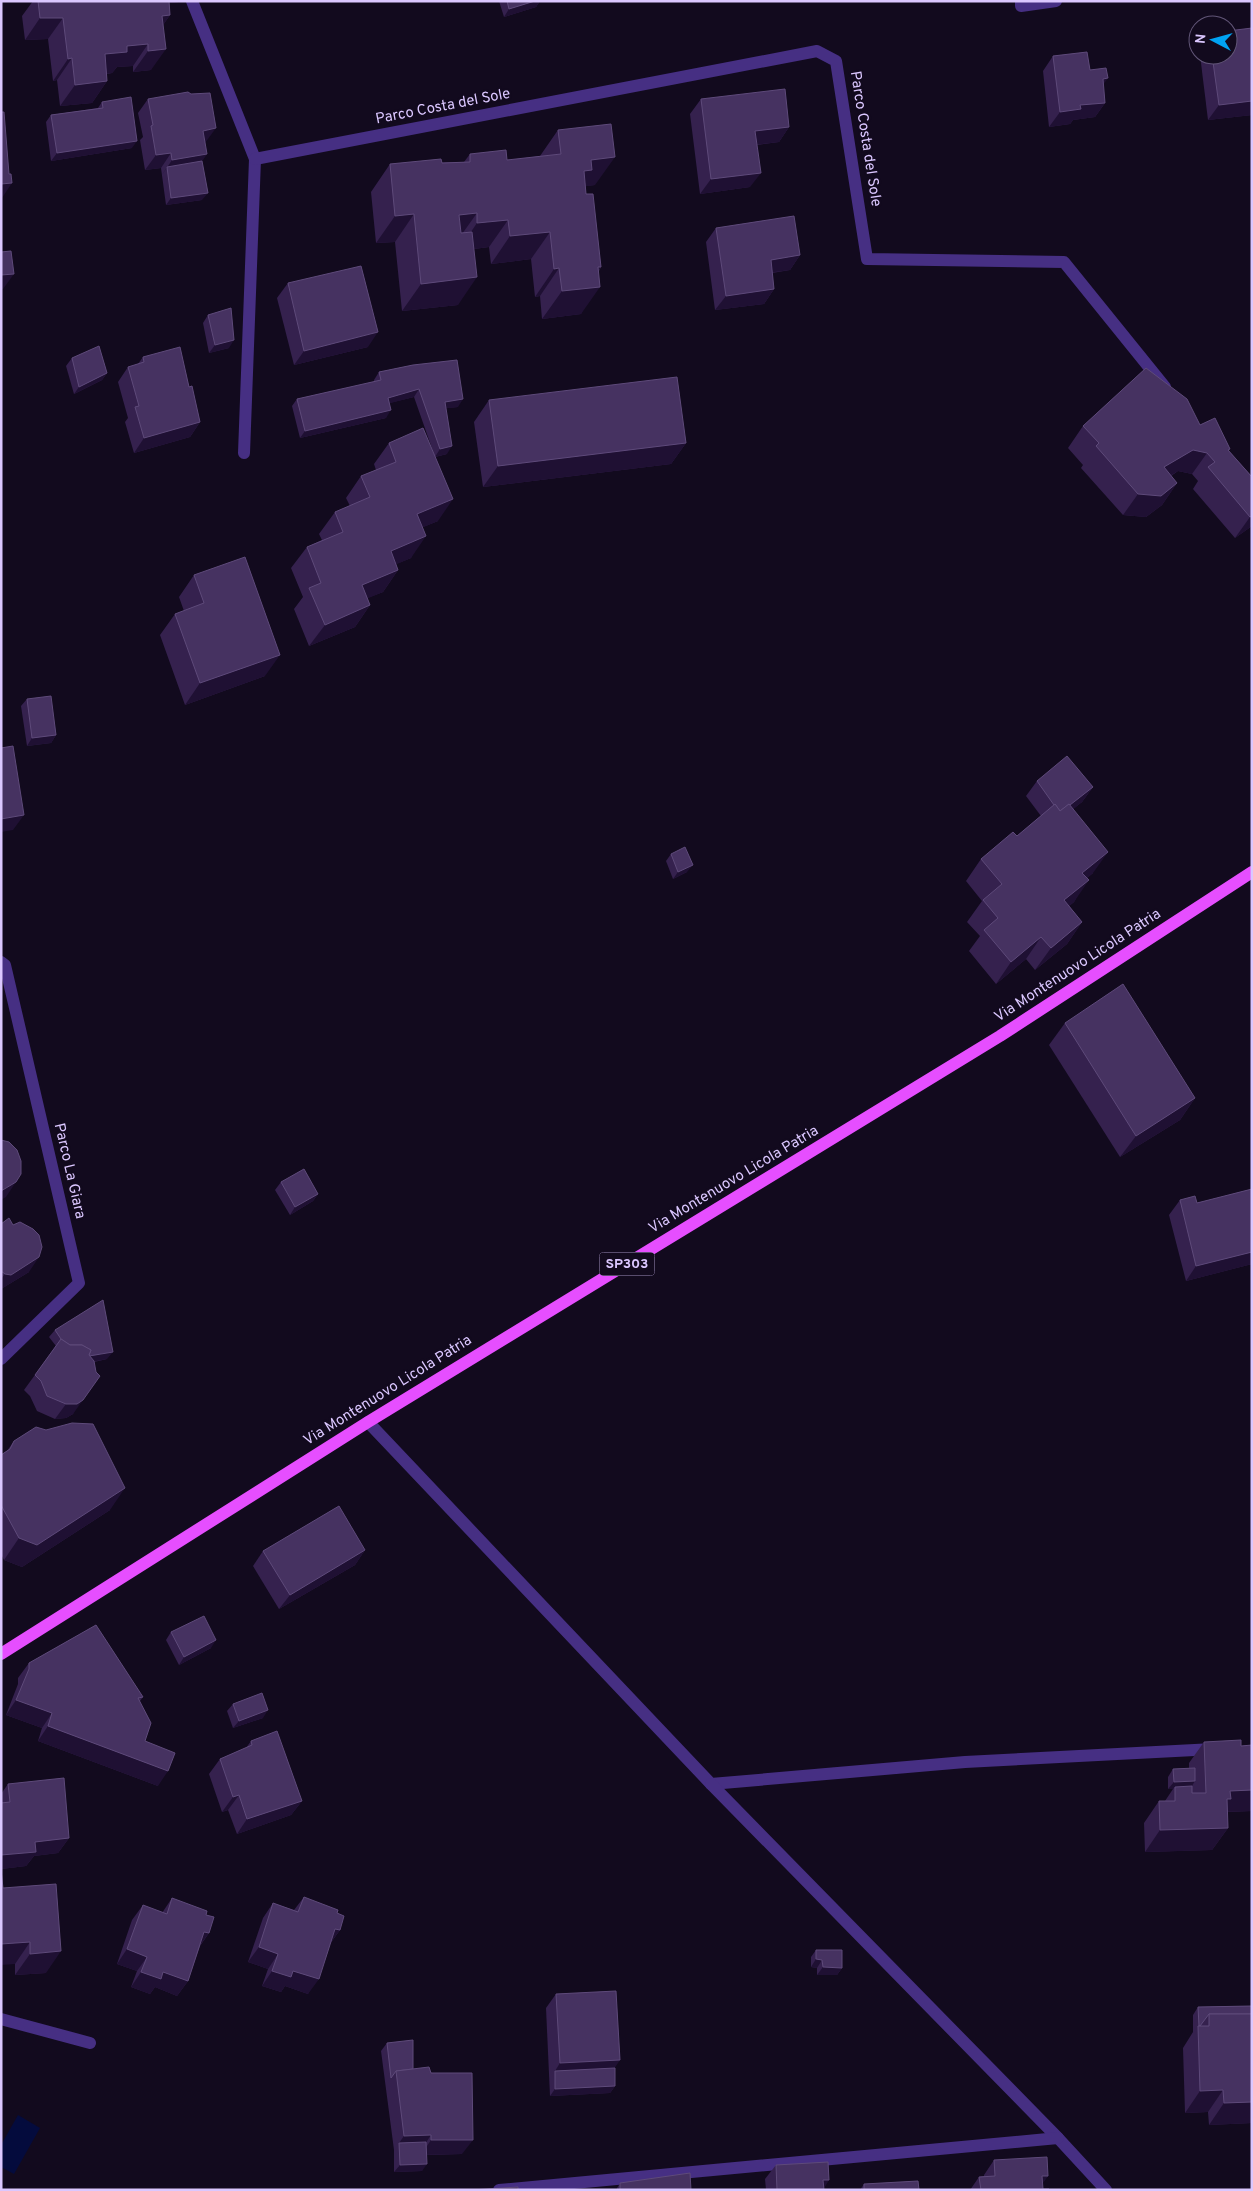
<svg xmlns="http://www.w3.org/2000/svg" width="1253" height="2191" viewBox="0 0 1253 2191" font-family="Overpass,sans-serif">
<style>
.water{fill:#040b3d}
.lines{fill:none;stroke-linecap:round;stroke-linejoin:round}
.minor{stroke:#462f83;stroke-width:12}
.primary{stroke:#e64eff;stroke-width:12}
.wall{fill:#35214e}
.shaded-wall{fill:#1f1033}
.building{fill:#463261;stroke:#5e4a7a}
.labels{text-anchor:middle;dominant-baseline:central;stroke-width:4.5;stroke-linejoin:round;paint-order:stroke}
.shield{fill:#120a1e;stroke:#9f8ebc;stroke-width:1}
.shield-label{font-size:14px;font-weight:bold;fill:#dbc7ff}
.street-label{font-size:15px;fill:#dbc7ff;stroke:#120a1e}
</style>
<rect width="100%" height="100%" fill="#120a1e"/>
<!-- water -->
<polygon class="water" points="18,2115 40,2128 14,2174 1,2167 1,2145"/>
<g class="lines">
<!-- minor -->
<g class="minor">
<polyline points="192,1 255,159 244,453"/>
<polyline points="1021,1 1021,6 1056,1"/>
<polyline points="255,159 817,51 836,61 867,259 1064,262 1165,387"/>
<polyline points="1,962 5,965 79,1283 1,1359"/>
<polyline points="368,1422 711,1784 965,1762 1214,1749"/>
<polyline points="711,1784 1058,2138 1106,2190"/>
<polyline points="1,2019 90,2043"/>
<polyline points="499,2190 1058,2138"/>
</g>
<!-- primary -->
<polyline class="primary" points="1,1654 368,1422 1000,1036 1252,872"/>
</g>
<!-- wall -->
<g class="wall">
<polygon points="33,1 189,1 169,3 170,15 163,25 151,70 133,72 133,66 117,67 112,73 107,74 107,81 92,103 60,106 57,80 53,81 48,39 25,40 22,16"/>
<polygon points="499,1 540,1 536,7 504,17"/>
<polygon points="1200,55 1228,55 1252,115 1208,120"/>
<polygon points="1053,56 1090,70 1103,85 1105,103 1095,117 1073,120 1070,124 1049,127 1043,71"/>
<polygon points="148,99 205,143 202,161 202,200 166,205 161,168 145,170 140,140 143,137 138,113"/>
<polygon points="701,99 789,127 779,142 757,145 750,187 700,194 690,114"/>
<polygon points="102,102 132,148 51,161 46,122 51,115 98,108"/>
<polygon points="558,130 595,185 585,186 586,194 601,267 599,271 581,314 542,319 540,296 535,297 531,259 491,264 489,247 474,249 458,305 402,311 395,242 376,243 371,192 390,164 464,162 470,154 507,160 540,156"/>
<polygon points="716,228 800,255 790,270 772,273 774,289 764,304 715,310 706,242"/>
<polygon points="288,283 368,347 294,365 277,298"/>
<polygon points="208,315 229,348 209,353 203,323"/>
<polygon points="143,357 189,387 200,422 190,437 134,453 125,422 128,418 118,382 128,367 138,364"/>
<polygon points="72,358 107,373 102,380 74,394 66,366"/>
<polygon points="413,365 458,407 446,408 447,454 435,457 414,397 389,403 386,418 300,438 292,406 297,399 374,382 374,380 379,372"/>
<polygon points="489,400 686,443 671,464 483,487 474,422"/>
<polygon points="1200,425 1228,450 1252,477 1252,526 1235,538 1193,489 1198,481 1192,474 1178,471 1171,476 1177,483 1162,505 1146,517 1123,515 1081,468 1083,465 1068,448 1083,426"/>
<polygon points="389,443 438,521 423,527 411,558 396,564 398,570 383,592 367,598 370,605 355,627 309,646 294,609 303,597 291,568 307,547 322,540 319,534 335,512 350,506 346,498 361,476 376,470 374,464"/>
<polygon points="194,575 265,676 185,705 160,635 175,614 184,611 179,597"/>
<polygon points="27,699 56,735 51,743 27,746 21,706"/>
<polygon points="1037,781 1093,787 1082,802 1073,809 1093,873 1087,878 1074,902 1069,906 1082,922 1067,944 1035,970 1026,959 996,984 969,951 980,936 967,922 982,901 966,881 981,859 1017,836 1041,816 1026,796"/>
<polygon points="671,854 687,872 673,879 666,861"/>
<polygon points="1065,1023 1195,1098 1180,1120 1120,1157 1049,1045"/>
<polygon points="281,1182 318,1194 313,1201 290,1215 275,1190"/>
<polygon points="1252,1189 1252,1264 1186,1281 1169,1215 1180,1200 1197,1203"/>
<polygon points="1,1224 29,1272 1,1289"/>
<polygon points="55,1330 107,1359 94,1362 73,1414 66,1418 55,1419 37,1411 30,1396 24,1390 56,1346 49,1337"/>
<polygon points="46,1430 110,1510 22,1567 4,1560 1,1554 1,1455 7,1451 14,1441"/>
<polygon points="365,1550 355,1565 279,1609 253,1566 263,1551"/>
<polygon points="171,1632 211,1648 179,1665 166,1640"/>
<polygon points="29,1663 143,1697 140,1701 145,1741 158,1786 38,1741 42,1728 6,1715 18,1684 18,1678"/>
<polygon points="233,1704 263,1718 233,1728 227,1711"/>
<polygon points="251,1741 302,1801 291,1815 237,1834 228,1810 222,1812 209,1774 220,1759 246,1748"/>
<polygon points="1204,1742 1241,1746 1252,1745 1252,1811 1227,1812 1228,1828 1212,1850 1145,1852 1144,1823 1159,1801 1165,1801 1173,1789 1168,1789 1168,1777 1173,1769 1189,1768 1189,1763"/>
<polygon points="8,1784 69,1838 58,1853 34,1856 26,1866 1,1869 1,1794"/>
<polygon points="3,1888 46,1973 15,1975 15,1964"/>
<polygon points="304,1897 337,1913 340,1930 330,1944 308,1994 285,1986 281,1992 262,1986 268,1969 248,1962 263,1918 273,1903 294,1910"/>
<polygon points="172,1898 206,1915 209,1933 200,1946 188,1981 177,1996 155,1987 150,1994 131,1987 137,1971 117,1964 132,1920 143,1905 162,1913"/>
<polygon points="816,1950 842,1968 837,1975 817,1975 817,1968 811,1967 811,1957"/>
<polygon points="556,1994 615,2068 615,2086 610,2093 550,2096 546,2008"/>
<polygon points="1252,2006 1252,2123 1209,2125 1208,2112 1185,2113 1183,2048 1193,2032 1193,2015 1198,2007"/>
<polygon points="387,2043 413,2069 431,2073 462,2154 427,2155 422,2171 394,2172 394,2150 381,2051"/>
<polygon points="994,2160 1048,2176 1042,2183 1043,2189 1049,2190 970,2190 979,2177 984,2176 984,2175"/>
<polygon points="776,2165 824,2188 824,2190 766,2190 765,2179"/>
<polygon points="620,2183 691,2190 616,2190"/>
<polygon points="864,2184 919,2190 860,2190"/>
</g>
<!-- shaded-wall -->
<g class="shaded-wall">
<polygon points="142,1 189,1 138,6"/>
<polygon points="535,1 540,1 536,7 504,17 509,9"/>
<polygon points="170,15 155,37 162,16"/>
<polygon points="40,18 63,18 48,39 25,40"/>
<polygon points="148,44 133,66 117,67 112,73 89,76 105,54 127,46"/>
<polygon points="166,49 151,70 133,72 148,51"/>
<polygon points="72,58 57,80 53,81 68,59"/>
<polygon points="1108,78 1097,93 1103,79"/>
<polygon points="107,81 92,103 60,106 75,85"/>
<polygon points="1252,101 1252,115 1208,120 1219,105"/>
<polygon points="1105,103 1095,117 1073,120 1070,124 1049,127 1060,112 1080,105"/>
<polygon points="789,127 779,142 745,146 755,131"/>
<polygon points="216,128 205,143 203,131"/>
<polygon points="137,141 132,148 51,161 57,153"/>
<polygon points="171,153 161,168 145,170 156,155"/>
<polygon points="207,154 197,169 167,167 162,175 172,160"/>
<polygon points="615,157 595,185 580,187 565,199 591,160"/>
<polygon points="761,173 750,187 700,194 711,179"/>
<polygon points="12,183 2,198 1,198 1,184"/>
<polygon points="208,193 202,200 166,205 171,198"/>
<polygon points="477,213 457,241 459,215"/>
<polygon points="414,214 395,242 376,243 395,216"/>
<polygon points="508,220 489,247 458,251 477,223"/>
<polygon points="550,232 531,259 491,264 510,236"/>
<polygon points="800,255 790,270 760,274 771,260"/>
<polygon points="598,267 601,267 586,288 600,287 581,314 542,319 562,291"/>
<polygon points="559,268 540,296 535,297 554,269"/>
<polygon points="14,274 3,289 1,289 1,275"/>
<polygon points="477,277 458,305 402,311 421,284"/>
<polygon points="774,289 764,304 715,310 726,296"/>
<polygon points="378,332 368,347 294,365 304,351"/>
<polygon points="234,340 229,348 209,353 215,345"/>
<polygon points="107,373 102,380 74,394 79,387"/>
<polygon points="419,389 414,397 383,405 388,398"/>
<polygon points="463,399 458,407 440,409 445,402"/>
<polygon points="391,410 386,418 300,438 305,431"/>
<polygon points="200,422 190,437 134,453 144,438"/>
<polygon points="686,443 671,464 483,487 498,466"/>
<polygon points="452,446 447,454 435,457 440,449"/>
<polygon points="1193,450 1207,453 1192,474 1178,471 1149,489 1164,467"/>
<polygon points="1177,483 1162,505 1146,517 1123,515 1138,494"/>
<polygon points="453,499 438,521 402,536 417,514"/>
<polygon points="1252,516 1252,526 1235,538 1250,517"/>
<polygon points="426,536 411,558 376,573 391,551"/>
<polygon points="398,570 383,592 347,607 362,585"/>
<polygon points="370,605 355,627 309,646 325,625"/>
<polygon points="280,655 265,676 185,705 200,683"/>
<polygon points="56,735 51,743 27,746 32,738"/>
<polygon points="1093,787 1082,802 1050,828 1060,813"/>
<polygon points="24,815 13,830 1,832 1,819"/>
<polygon points="1108,852 1093,873 1067,895 1082,873"/>
<polygon points="693,865 687,872 673,879 678,872"/>
<polygon points="1089,880 1074,902 1049,922 1064,900"/>
<polygon points="1082,922 1067,944 1035,970 1051,948"/>
<polygon points="1041,937 1026,959 996,984 1011,962"/>
<polygon points="1195,1098 1180,1120 1120,1157 1136,1136"/>
<polygon points="16,1182 6,1197 1,1200 1,1191"/>
<polygon points="318,1194 313,1201 290,1215 295,1207"/>
<polygon points="1252,1252 1252,1264 1186,1281 1196,1266"/>
<polygon points="39,1257 29,1272 1,1289 1,1279 5,1274"/>
<polygon points="113,1352 107,1359 81,1364 86,1357"/>
<polygon points="83,1400 73,1414 66,1418 55,1419 66,1404"/>
<polygon points="125,1488 110,1510 22,1567 4,1560 19,1538"/>
<polygon points="365,1550 355,1565 279,1609 290,1595"/>
<polygon points="216,1640 211,1648 179,1665 184,1657"/>
<polygon points="16,1700 52,1713 42,1728 6,1715"/>
<polygon points="268,1710 263,1718 233,1728 239,1721"/>
<polygon points="48,1726 168,1771 158,1786 38,1741"/>
<polygon points="1195,1781 1190,1789 1175,1787 1173,1789 1168,1789 1174,1782"/>
<polygon points="1252,1790 1252,1811 1222,1812 1230,1791"/>
<polygon points="239,1795 228,1810 222,1812 233,1797"/>
<polygon points="302,1801 291,1815 237,1834 247,1819"/>
<polygon points="1228,1828 1212,1850 1145,1852 1160,1830"/>
<polygon points="69,1838 58,1853 34,1856 26,1866 1,1869 1,1855 35,1842"/>
<polygon points="335,1929 340,1930 329,1945"/>
<polygon points="204,1932 209,1933 198,1948"/>
<polygon points="30,1942 15,1964 1,1965 1,1944"/>
<polygon points="259,1947 278,1954 268,1969 248,1962"/>
<polygon points="127,1949 147,1957 137,1971 117,1964"/>
<polygon points="61,1951 46,1973 15,1975 30,1954"/>
<polygon points="816,1959 822,1960 817,1968 811,1967"/>
<polygon points="823,1967 842,1968 837,1975 817,1975"/>
<polygon points="272,1971 293,1971 319,1979 308,1994 285,1986 281,1992 262,1986"/>
<polygon points="141,1972 163,1972 188,1981 177,1996 155,1987 150,1994 131,1987"/>
<polygon points="620,2060 610,2075 555,2071 560,2063"/>
<polygon points="615,2086 610,2093 550,2096 555,2089"/>
<polygon points="1223,2090 1208,2112 1185,2113 1200,2091"/>
<polygon points="1252,2102 1252,2123 1209,2125 1224,2103"/>
<polygon points="431,2135 421,2150 399,2143 404,2136"/>
<polygon points="431,2140 473,2140 462,2154 421,2155"/>
<polygon points="427,2164 422,2171 394,2172 400,2165"/>
<polygon points="1042,2176 1048,2176 1038,2190"/>
<polygon points="823,2180 829,2180 823,2190"/>
</g>
<!-- building -->
<g class="building">
<polygon points="38,1 169,1 170,15 162,16 166,49 148,51 148,44 127,46 127,52 105,54 107,81 75,85 72,58 68,59 63,18 40,18"/>
<polygon points="507,1 535,1 509,9"/>
<polygon points="1252,28 1252,101 1219,105 1212,55 1228,55 1228,31"/>
<polygon points="1087,52 1090,70 1106,68 1108,78 1103,79 1105,103 1080,105 1081,109 1060,112 1053,56"/>
<polygon points="785,89 789,127 755,131 761,173 711,179 701,99"/>
<polygon points="188,92 191,94 210,93 216,128 203,131 207,154 172,160 171,153 156,155 151,126 153,125 148,99"/>
<polygon points="131,97 137,141 57,153 51,115 103,108 102,102"/>
<polygon points="1,112 4,112 9,174 11,174 12,183 1,184"/>
<polygon points="611,124 615,157 591,160 592,170 584,171 586,194 593,194 601,267 598,267 600,287 562,291 559,268 554,269 550,232 510,236 508,220 477,223 477,213 459,215 461,233 472,232 477,277 421,284 414,214 395,216 390,164 441,159 442,163 470,162 470,154 506,150 507,160 561,154 558,130"/>
<polygon points="202,161 208,193 171,198 167,167"/>
<polygon points="794,216 800,255 771,260 774,289 726,296 716,228"/>
<polygon points="11,251 14,274 1,275 1,252"/>
<polygon points="361,266 378,332 304,351 288,283"/>
<polygon points="231,308 234,340 215,345 208,315"/>
<polygon points="99,346 107,373 79,387 72,358"/>
<polygon points="180,347 189,387 192,386 200,422 144,438 135,407 139,406 128,367 144,362 143,357"/>
<polygon points="457,360 463,399 445,402 452,446 440,449 419,389 388,398 391,410 305,431 297,399 381,380 379,372 413,365"/>
<polygon points="1146,368 1187,399 1200,425 1215,418 1230,449 1228,450 1252,477 1252,516 1250,517 1208,467 1215,462 1207,453 1193,450 1164,467 1177,483 1161,496 1138,494 1096,446 1099,443 1083,426"/>
<polygon points="677,377 686,443 498,466 489,400"/>
<polygon points="423,428 453,499 417,514 426,536 391,551 398,570 362,585 370,605 325,625 309,588 321,583 307,547 343,532 335,512 370,497 361,476 396,462 389,443"/>
<polygon points="245,557 280,655 200,683 175,614 204,603 194,575"/>
<polygon points="51,696 56,735 32,738 27,699"/>
<polygon points="13,746 24,815 1,819 1,748"/>
<polygon points="1067,756 1093,787 1070,805 1069,804 1060,811 1055,804 1054,805 1037,781"/>
<polygon points="1055,804 1060,811 1069,804 1108,852 1082,873 1089,880 1064,900 1082,922 1051,948 1041,937 1011,962 984,930 998,918 983,900 1002,884 981,859 1013,832 1017,836"/>
<polygon points="685,847 693,865 678,872 671,854"/>
<polygon points="1123,984 1195,1098 1136,1136 1065,1023"/>
<polygon points="1,1140 9,1142 17,1150 21,1161 21,1174 16,1182 1,1191"/>
<polygon points="304,1169 318,1194 295,1207 281,1182"/>
<polygon points="1252,1189 1252,1252 1196,1266 1180,1200 1195,1196 1197,1203"/>
<polygon points="9,1218 13,1225 20,1222 33,1229 39,1235 42,1247 39,1257 11,1275 5,1274 1,1271 1,1224"/>
<polygon points="103,1300 113,1352 89,1356 89,1355 91,1350 82,1345 70,1345 61,1339 55,1330"/>
<polygon points="61,1339 70,1345 82,1345 91,1350 89,1355 94,1361 96,1372 100,1376 83,1400 77,1404 66,1404 47,1396 41,1381 35,1375"/>
<polygon points="72,1423 93,1424 125,1488 37,1545 19,1538 1,1505 1,1455 10,1449 14,1441 36,1427 46,1430"/>
<polygon points="339,1506 365,1550 290,1595 263,1551"/>
<polygon points="204,1616 216,1640 184,1657 171,1632"/>
<polygon points="96,1625 143,1697 138,1698 151,1723 145,1741 175,1753 168,1771 48,1726 52,1713 16,1700 29,1669 29,1663"/>
<polygon points="262,1693 268,1710 239,1721 233,1704"/>
<polygon points="277,1731 302,1801 247,1819 239,1795 233,1797 220,1759 252,1745 251,1741"/>
<polygon points="1241,1740 1241,1746 1252,1745 1252,1790 1230,1791 1231,1799 1227,1799 1228,1828 1160,1830 1159,1801 1175,1801 1175,1787 1192,1786 1192,1793 1206,1793 1204,1742"/>
<polygon points="1195,1768 1195,1781 1174,1782 1173,1769"/>
<polygon points="64,1778 69,1838 35,1842 36,1852 1,1855 1,1803 10,1802 8,1784"/>
<polygon points="1,1870 3,1888 56,1884 61,1951 30,1954 30,1942 1,1944"/>
<polygon points="304,1897 338,1910 337,1913 344,1916 340,1930 335,1929 319,1979 293,1971 291,1977 272,1971 278,1954 259,1947 273,1903 298,1912"/>
<polygon points="172,1898 207,1911 206,1915 214,1917 209,1933 204,1932 188,1981 163,1972 161,1979 141,1972 147,1957 127,1949 143,1905 167,1914"/>
<polygon points="816,1950 842,1950 842,1968 823,1967 822,1960 816,1959"/>
<polygon points="616,1991 620,2060 560,2063 556,1994"/>
<polygon points="1252,2006 1252,2014 1209,2014 1200,2026 1199,2026 1198,2007"/>
<polygon points="1209,2014 1252,2014 1252,2102 1224,2103 1223,2090 1200,2091 1198,2026 1209,2026"/>
<polygon points="413,2040 413,2069 396,2071 391,2078 387,2043"/>
<polygon points="429,2067 431,2073 472,2073 473,2140 431,2140 431,2135 404,2136 396,2071"/>
<polygon points="615,2068 615,2086 555,2089 555,2071"/>
<polygon points="426,2142 427,2164 400,2165 399,2143"/>
<polygon points="1047,2157 1048,2176 1042,2176 1043,2189 1049,2189 1049,2190 981,2190 979,2177 995,2176 994,2160"/>
<polygon points="828,2162 829,2180 823,2180 824,2190 777,2190 776,2165"/>
<polygon points="690,2173 691,2190 620,2190 620,2183"/>
<polygon points="918,2181 919,2190 864,2190 864,2184"/>
<polygon points="518,2187 518,2190 471,2190"/>
</g>
<g class="labels">
<!-- shield labels -->
<rect class="shield" x="599.5" y="1252.5" width="55" height="23" rx="4"/>
<g class="shield-label">
<text x="627" y="1264">SP303</text>
</g>
<!-- street labels -->
<g class="street-label">
<text transform="translate(443 107) rotate(-11)">Parco Costa del Sole</text>
<text transform="translate(865 139) rotate(81)">Parco Costa del Sole</text>
<text transform="translate(1078 966) rotate(-33)">Via Montenuovo Licola Patria</text>
<text transform="translate(69 1171) rotate(77)">Parco La Giara</text>
<text transform="translate(734 1180) rotate(-31)">Via Montenuovo Licola Patria</text>
<text transform="translate(388 1391) rotate(-32)">Via Montenuovo Licola Patria</text>
</g>
</g>
<!-- border -->
<rect width="1253" height="2191" fill="none" stroke="#dbc7ff" stroke-width="5"/>
<!-- north arrow -->
<g transform="translate(1213 40) rotate(276)"><circle r="24" fill="#120a1e" stroke="#625678"/>
<path d="M0-4L9 19L0 12L-9 19Z" fill="#00a2f2"/>
<text y="-8" font-size="14" font-weight="bold" text-anchor="middle" fill="#dbc7ff">N</text>
</g>
</svg>
